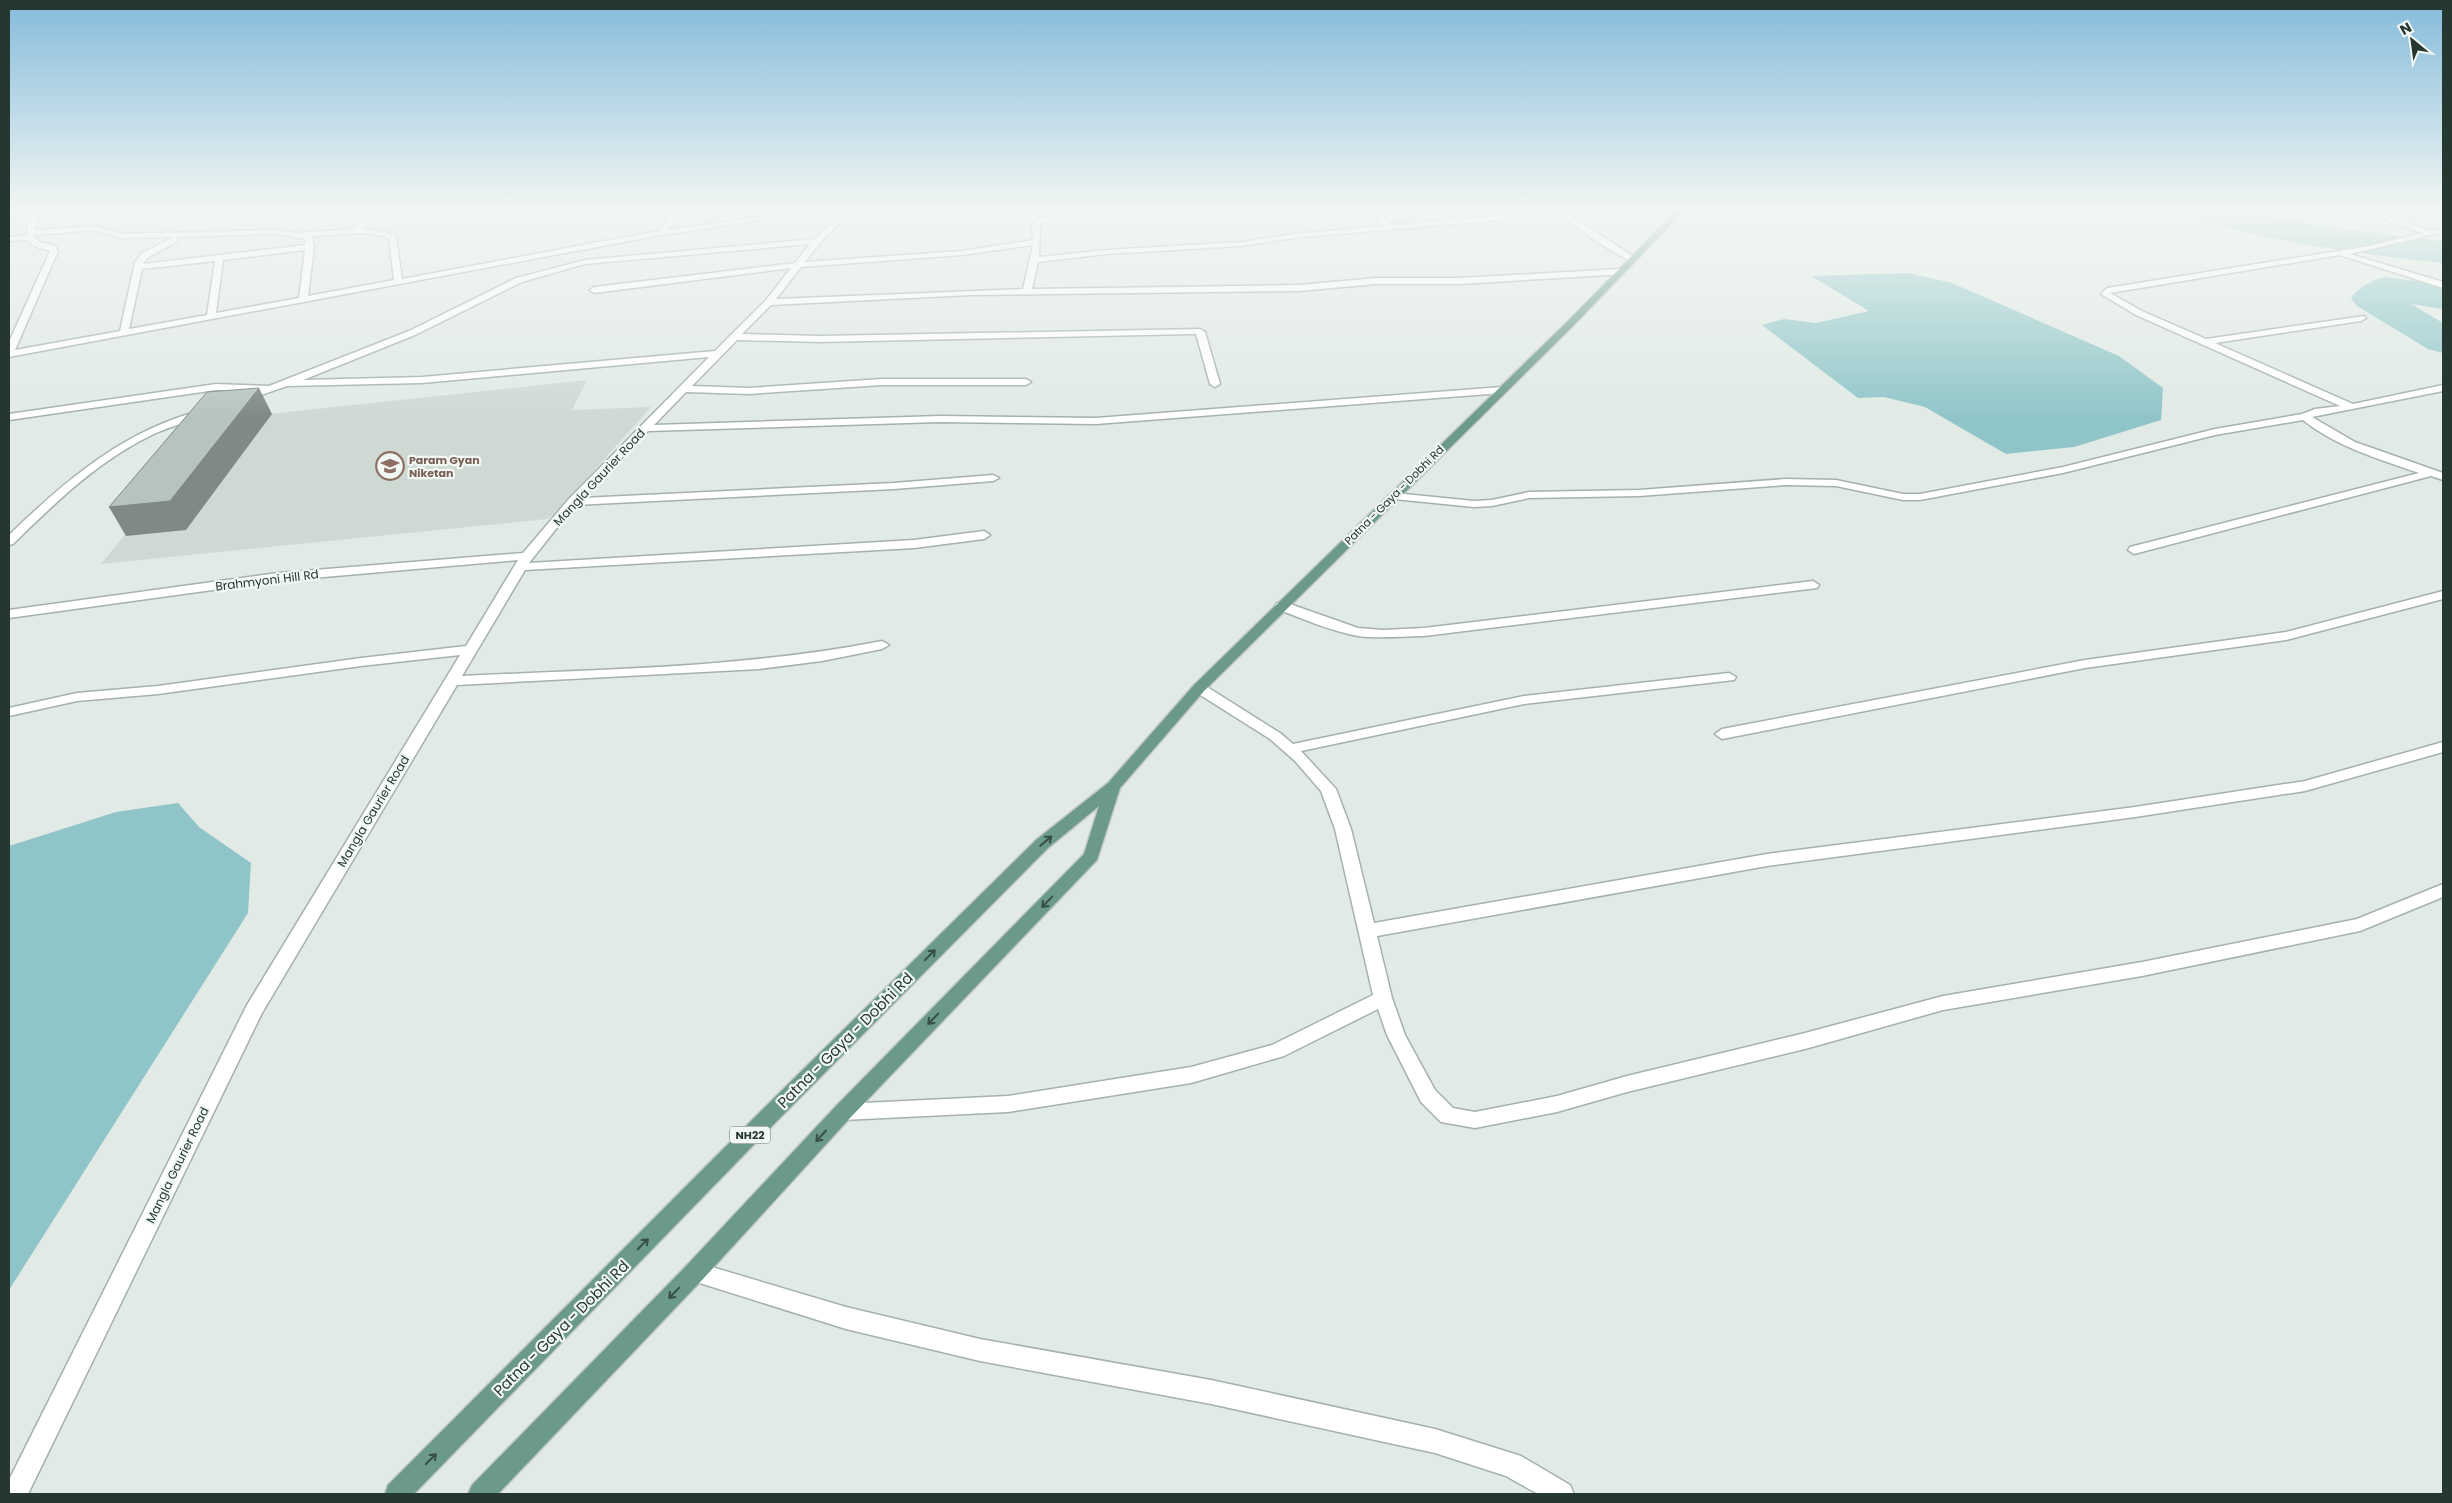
<svg xmlns="http://www.w3.org/2000/svg" width="2452" height="1503" viewBox="0 0 2452 1503" font-family="Poppins,sans-serif">
<style>
.built{fill:#cfd9d4}
.water{fill:#8fc5c8}
.lines{fill:none;stroke-linecap:round;stroke-linejoin:round}
.river{fill:#8fc5c8;fill-rule:evenodd}
.minor-casing{stroke:#a5b1ab;stroke-width:3}
.major-casing{stroke:#c2c7c5;stroke-width:3}
.minor{fill:#fff;fill-rule:evenodd}
.major{fill:#6b9a8a;fill-rule:evenodd}
.shaded-wall{fill:#808985}
.building{fill:#b7c4be;stroke:#808985}
.oneway{stroke:#365047}
.labels{text-anchor:middle;dominant-baseline:central;stroke-width:4.5;stroke-linejoin:round;paint-order:stroke}
.far-education-label{font-size:11px;font-weight:bold;fill:#785e54;stroke:#f1f7f3;text-anchor:start}
.far-street-label{font-size:11px;fill:#243831;stroke:#f1f7f3}
.shield{fill:#f1f7f3;stroke:#62716b;stroke-width:1}
.shield-label{font-size:11px;font-weight:bold;fill:#243831}
.street-label{font-size:12px;fill:#243831;stroke:#f1f7f3}
.near-street-label{font-size:15px;fill:#243831;stroke:#f1f7f3}
</style>
<rect width="100%" height="100%" fill="#e1eae5"/>
<!-- built -->
<polygon class="built" points="587,380 572,410 651,407 556,513 547,519 101,564 220,419"/>
<!-- water -->
<g class="water">
<polygon points="1908,273 1952,283 2119,356 2163,388 2161,420 2074,447 2006,454 1925,407 1884,397 1858,398 1762,325 1784,319 1816,323 1869,311 1811,276"/>
<polygon points="178,803 199,827 251,863 248,913 9,1290 9,846 116,812"/>
</g>
<g class="lines">
<!-- river -->
<g class="river">
<path d="M2188 209H2241L2318 226 2443 241V263C2403 259 2207 236 2188 209Z"/>
<path d="M2385 277 2443 285V309L2411 304 2443 323V353L2428 349 2357 306 2351 298C2360 286 2371 281 2385 277Z"/>
</g>
<defs>
<g id="minor">
<path d="M38 209H46L36 221 35 230 96 226 121 234 277 230 298 233 353 229 376 209H384L362 229 385 232 396 236 402 279 658 231 677 209H685L668 230 814 209H833L656 236 9 357V342L50 251 34 246 27 240 9 241V237L27 235 28 221ZM95 230 120 238 173 237 141 254 135 262 120 331 15 350 58 251 55 246 40 242 35 238V235ZM362 233 383 236 389 239 394 280 308 296 314 247 312 236ZM277 234 305 239V245L143 264 147 258 178 241 176 237ZM305 250 299 298 216 313 223 260ZM215 261 207 315 129 329 142 269Z"/>
<path d="M845 209H853L820 243 805 262 962 251 1033 240 1032 226 1036 219C1078 208 1125 208 1168 209L1164 211 1057 218 1042 223 1040 226 1039 257 1106 250 1241 242 1293 234 1383 226 1369 209H1377L1390 225 1554 211 1552 209H1561L1637 259 1630 261 1597 242 1560 215 1293 238 1241 246 1106 254 1038 262 1032 289 1299 285 1376 278H1460L1621 269 1625 272 1624 274 1460 284H1376L1299 291 971 295 771 305 742 334 820 336 1200 329 1205 332 1220 384 1215 387 1210 384 1196 334H1191L820 342 737 340 692 386 749 388 882 379H1026L1031 382 1026 385H882L749 394 686 392 654 425 940 416 1096 418 1502 387 1507 390 1502 393 1096 424 940 422 648 431 582 498 894 483 993 475 999 478 993 481 894 489 575 505 529 563 914 540 984 531 990 535 984 539 914 548 525 570 462 676C602 669 744 668 882 641L889 645 882 649 822 661 759 669 457 685 262 1013 28 1494H9V1480L247 1005 460 655 361 666 158 694 77 701 9 716V708L77 693 158 686 361 658 466 646 518 560 278 581 9 618V610L278 573 523 553 568 500 709 357 422 383 287 386 241 402 237 401V397L257 390H216L9 420V414L216 384 269 386 409 331 516 278 585 260 815 239ZM810 244 795 263 594 287 590 290 594 293 791 268 766 300 715 351 422 377 303 380 415 335 522 282 585 264ZM1033 245 1023 289 776 299 801 267 962 255Z"/>
<path d="M2353 209H2364L2431 231 2443 228V232L2350 254 2443 282V288L2340 255 2110 293 2142 311 2206 339 2364 316 2366 318 2361 321 2215 343 2353 404 2443 385V391L2312 417 2355 442 2443 473V480L2431 476 2134 554 2128 550 2130 547 2419 473C2379 459 2337 447 2303 420L2215 435 2063 473 1920 500H1903L1836 486 1785 485 1639 496 1529 498 1492 506 1474 507 1394 499 1388 496 1394 493 1474 501 1492 500 1529 492 1639 490 1785 479 1836 480 1903 494H1920L2063 467 2215 429 2302 414 2315 409 2340 406 2136 315 2101 294 2107 288 2370 246 2422 233Z"/>
<path d="M203 410 207 411V415C190 421 172 426 156 433 100 459 57 501 13 544L9 545V535C66 480 124 430 203 410Z"/>
<path d="M1813 581 1819 585 1817 588 1424 636C1402 636 1380 639 1358 636 1330 631 1304 619 1277 609L1275 606 1277 603H1287L1358 628 1383 630 1424 628Z"/>
<polygon points="2443,591 2443,599 2286,640 2085,668 1722,739 1715,734 1722,729 2085,660 2286,632"/>
<polygon points="1729,673 1736,677 1734,680 1524,704 1301,751 1336,789 1351,829 1374,923 1767,854 2135,807 2305,781 2443,742 2443,752 2305,791 2135,817 1767,866 1377,936 1392,998 1405,1035 1435,1090 1453,1108 1475,1112 1557,1096 1627,1076 1805,1033 1943,996 2142,962 2357,919 2443,884 2443,897 2360,931 2142,976 1943,1010 1805,1049 1627,1092 1557,1112 1475,1128 1441,1122 1421,1102 1387,1035 1378,1009 1284,1056 1191,1083 1008,1112 843,1120 836,1118 833,1112 836,1106 843,1104 1008,1096 1191,1067 1272,1045 1373,995 1335,829 1321,791 1295,761 1270,739 1194,691 1192,688 1194,685 1204,685 1280,733 1293,744 1524,696"/>
<polygon points="695,1262 846,1307 980,1339 1211,1380 1435,1429 1521,1456 1570,1485 1574,1494 1538,1494 1506,1476 1435,1453 1211,1404 980,1361 846,1329 687,1279 684,1272 687,1265"/>
</g>
<polygon id="major" points="1678,209 1686,209 1572,327 1204,691 1120,788 1097,860 850,1118 703,1279 498,1494 468,1494 472,1485 687,1265 836,1106 1084,854 1099,806 1048,848 777,1121 414,1494 385,1494 388,1485 763,1109 1036,840 1108,783 1194,685 1566,323"/>
</defs>
<!-- minor casing -->
<use href="#minor" class="minor-casing"/>
<!-- major casing -->
<use href="#major" class="major-casing"/>
<!-- minor -->
<use href="#minor" class="minor"/>
<!-- major -->
<use href="#major" class="major"/>
</g>
<!-- shaded-wall -->
<polygon class="shaded-wall" points="259,388 272,414 186,530 126,536 109,507"/>
<!-- building -->
<polygon class="building" points="259,388 170,501 109,507 207,392"/>
<!-- one-way arrows -->
<defs><path id="oneway-shaft" d="M-6 0H5M1.5-3L5.5 0L1.5 3" fill="none" stroke-width="1.6" stroke-linecap="round" stroke-linejoin="round" transform="scale(1.25)"/></defs>
<g class="oneway">
<use href="#oneway-shaft" transform="translate(1046 841) rotate(-40)"/>
<use href="#oneway-shaft" transform="translate(1047 902) rotate(134)"/>
<use href="#oneway-shaft" transform="translate(930 955) rotate(-45)"/>
<use href="#oneway-shaft" transform="translate(933 1019) rotate(134)"/>
<use href="#oneway-shaft" transform="translate(821 1136) rotate(133)"/>
<use href="#oneway-shaft" transform="translate(643 1244) rotate(-45)"/>
<use href="#oneway-shaft" transform="translate(674 1293) rotate(134)"/>
<use href="#oneway-shaft" transform="translate(431 1459) rotate(-45)"/>
</g>
<!-- sky -->
<linearGradient id="sky" x2="0" y2="1"><stop stop-color="#84bbdb"/><stop offset="0.5" stop-color="#f2f6f3"/><stop offset="1" stop-color="#f2f6f3" stop-opacity="0"/></linearGradient>
<rect width="2452" height="419" fill="url(#sky)"/>
<!-- icons -->
<defs>
<symbol id="school-ring" viewBox="-11 -11 22 22"><circle r="9.5" fill="#f1f7f3" stroke="#8d6e63" stroke-width="1.5"/><path d="M0-5L7-2L0 1L-7-2ZM-4 1L0 2.5L4 1V4Q0 6-4 4Z" fill="#8d6e63"/></symbol>
</defs>
<g fill-rule="evenodd">
<use href="#school-ring" x="374" y="450" width="32" height="32"/>
</g>
<g class="labels">
<!-- far-education labels -->
<g class="far-education-label">
<text x="409" y="460">Param Gyan<tspan x="409" dy="13">Niketan</tspan></text>
</g>
<!-- far-street labels -->
<g class="far-street-label">
<text transform="translate(1394 495) rotate(-45)">Patna - Gaya - Dobhi Rd</text>
</g>
<!-- shield labels -->
<rect class="shield" x="730" y="1126.5" width="40" height="17" rx="4"/>
<g class="shield-label">
<text x="750" y="1135">NH22</text>
</g>
<!-- street labels -->
<g class="street-label">
<text transform="translate(599 477) rotate(-47)">Mangla Gaurier Road</text>
<text transform="translate(267 580) rotate(-7)">Brahmyoni Hill Rd</text>
<text transform="translate(373 811) rotate(-59)">Mangla Gaurier Road</text>
<text transform="translate(177 1165) rotate(-64)">Mangla Gaurier Road</text>
</g>
<!-- near-street labels -->
<g class="near-street-label">
<text transform="translate(845 1040) rotate(-45)">Patna - Gaya - Dobhi Rd</text>
<text transform="translate(561 1328) rotate(-45)">Patna - Gaya - Dobhi Rd</text>
</g>
</g>
<!-- border -->
<rect width="2452" height="1503" fill="none" stroke="#243831" stroke-width="20"/>
<!-- north arrow -->
<g transform="translate(2412 40) rotate(331)" stroke="#f1f7f3" stroke-width="4" paint-order="stroke">
<path d="M0-4L9 19L0 12L-9 19Z" fill="#243831"/>
<text y="-8" font-size="14" font-weight="bold" text-anchor="middle" fill="#243831">N</text>
</g>
</svg>
